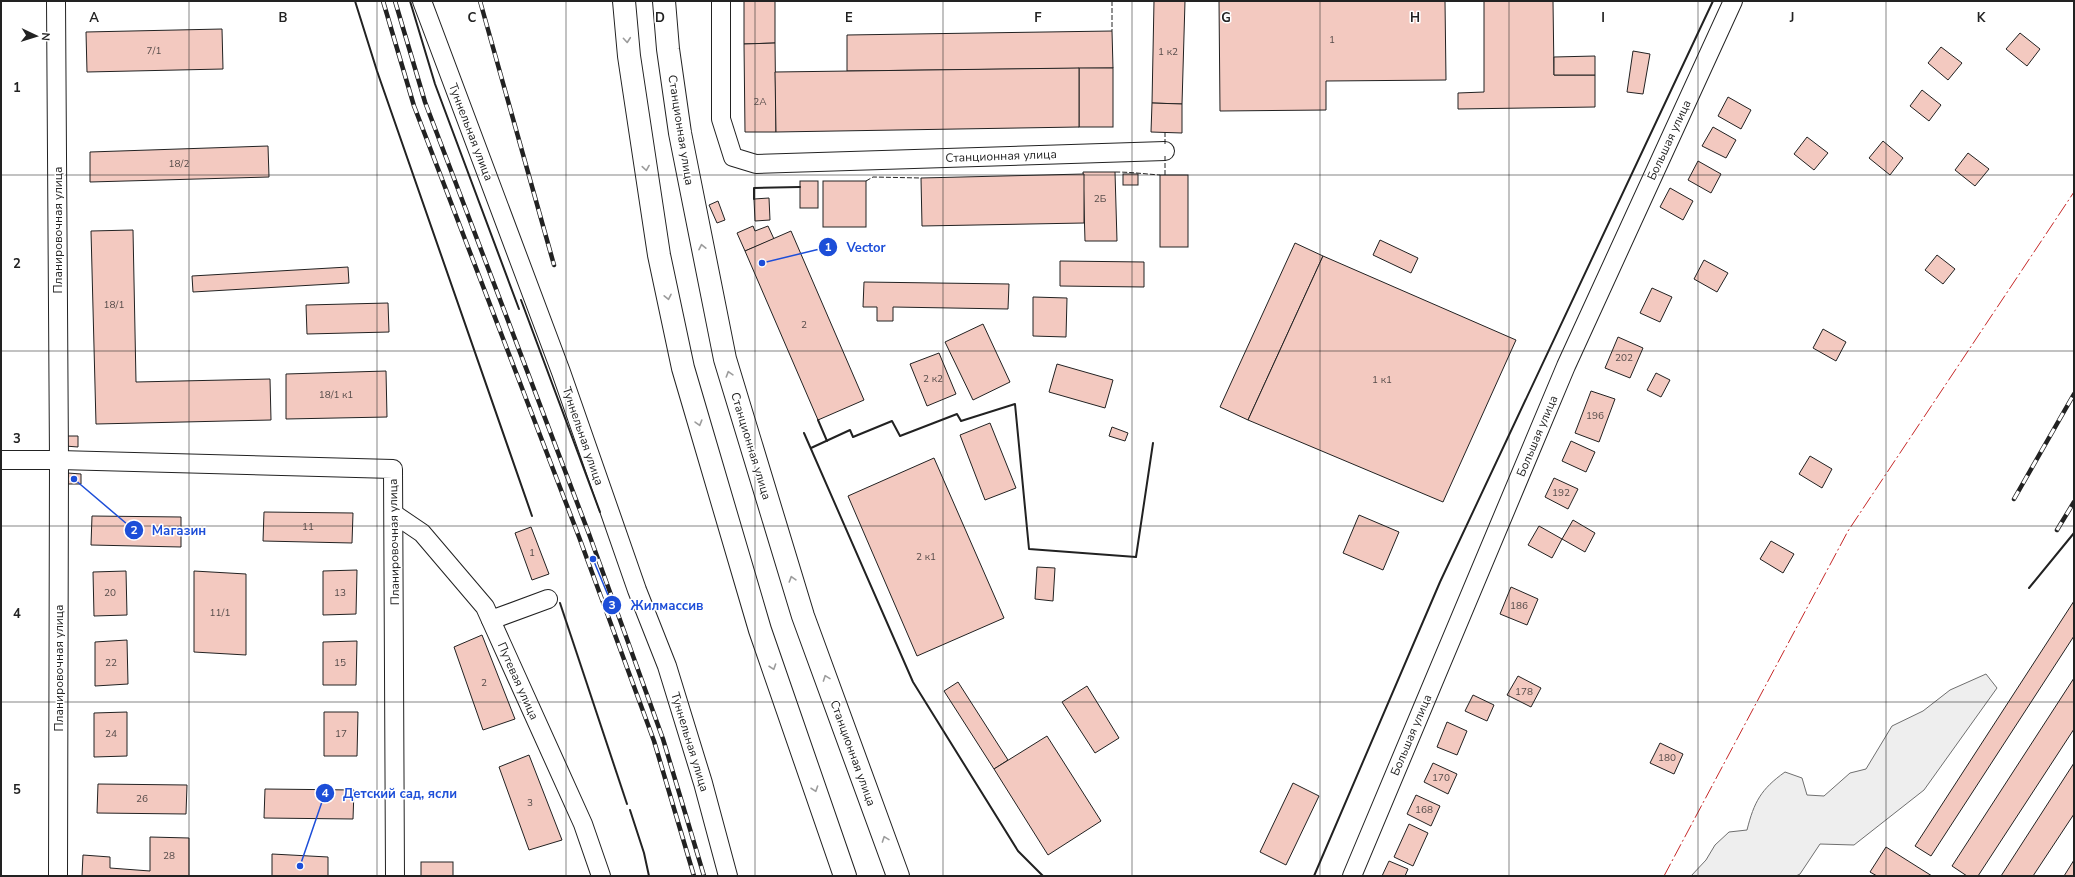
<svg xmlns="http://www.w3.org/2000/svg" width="2075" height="877" viewBox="0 0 2075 877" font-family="'Nunito Sans',sans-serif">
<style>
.green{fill:#eee;stroke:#6f6f6f}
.building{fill:#f3c9c0;stroke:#222}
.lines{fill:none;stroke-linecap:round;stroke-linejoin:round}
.minor-casing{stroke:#222;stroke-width:20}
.major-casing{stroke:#222;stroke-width:24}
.minor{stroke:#fff;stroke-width:18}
.major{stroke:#fff;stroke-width:22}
.rail-casing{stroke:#222;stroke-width:4.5}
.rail{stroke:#fff;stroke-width:3;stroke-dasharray:9;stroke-linecap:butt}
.fence{stroke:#222;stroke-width:1;stroke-dasharray:5 2;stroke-linecap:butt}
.wall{stroke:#222;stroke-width:2}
.power{stroke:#c62828;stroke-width:1;stroke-dasharray:14 3 2 3;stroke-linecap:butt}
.oneway{stroke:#9c9c9c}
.grid{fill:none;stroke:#222;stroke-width:1;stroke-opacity:0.55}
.labels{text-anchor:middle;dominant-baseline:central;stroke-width:3;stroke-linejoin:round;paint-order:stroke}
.number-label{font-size:10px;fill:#564c4a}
.street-label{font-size:12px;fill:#222;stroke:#fff}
.grid-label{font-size:13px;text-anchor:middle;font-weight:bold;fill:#222;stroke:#fff;stroke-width:3;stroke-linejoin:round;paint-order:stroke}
.leader{fill:none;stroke:#1d4ed8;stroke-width:1.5}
.callout-dot{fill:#1d4ed8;stroke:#fff;stroke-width:1.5}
.mark-label{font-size:12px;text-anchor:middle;font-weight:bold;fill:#fff}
.callout-label{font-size:13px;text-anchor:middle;font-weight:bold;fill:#1d4ed8;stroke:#fff;stroke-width:3;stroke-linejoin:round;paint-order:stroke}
</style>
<rect width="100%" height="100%" fill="#fff"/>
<!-- green -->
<path class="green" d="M1986 674 1997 688 1924 790 1854 845 1820 844 1800 874 1796 876H1691L1706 860 1715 845 1729 832 1747 830C1754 802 1761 789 1785 772L1802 778 1807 795 1824 796 1850 773 1866 769 1892 726 1923 711 1950 690Z"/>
<!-- building -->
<g class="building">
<polygon points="744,1 775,1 775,43 744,44"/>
<polygon points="1154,1 1185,1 1182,104 1152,103"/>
<polygon points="1219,1 1445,1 1446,80 1326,81 1326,110 1220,111"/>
<polygon points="1484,1 1553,1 1554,75 1595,75 1595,107 1458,109 1458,93 1484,92"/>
<polygon points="222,29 223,69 87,72 86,32"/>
<polygon points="1112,31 1113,68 847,71 847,35"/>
<polygon points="2020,33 2040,49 2027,66 2006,49"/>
<polygon points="775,43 776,132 745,132 744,44"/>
<polygon points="1941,47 1962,63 1948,80 1928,63"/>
<polygon points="1633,51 1650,54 1643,94 1627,92"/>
<polygon points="1595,56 1595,75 1554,75 1554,57"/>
<rect x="1079" y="68" width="34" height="59"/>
<polygon points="1079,68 1079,127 776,132 775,72"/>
<polygon points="1922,90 1941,105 1929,121 1910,106"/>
<polygon points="1728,97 1751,110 1741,129 1718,116"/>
<polygon points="1152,103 1182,104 1182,133 1151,132"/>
<polygon points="1713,127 1736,140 1726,158 1702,146"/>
<polygon points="1807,137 1828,153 1814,170 1794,154"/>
<polygon points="1883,141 1903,158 1890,175 1869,158"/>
<polygon points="268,146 269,177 90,182 90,152"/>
<polygon points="1968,153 1989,169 1975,186 1955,170"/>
<polygon points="1698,161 1721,174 1711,193 1688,180"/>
<polygon points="1083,172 1115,172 1117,241 1085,241"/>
<polygon points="1084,174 1084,223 922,226 921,178"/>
<rect x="1123" y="174" width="15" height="11"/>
<rect x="1160" y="175" width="28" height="72"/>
<rect x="800" y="181" width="18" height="27"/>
<rect x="823" y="181" width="43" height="46"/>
<polygon points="1670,188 1693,201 1683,220 1660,207"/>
<polygon points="769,198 770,220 755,221 754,199"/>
<polygon points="718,201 725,220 717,223 709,205"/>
<polygon points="753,226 755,231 768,226 774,239 745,251 737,233"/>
<polygon points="133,230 136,382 270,379 271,420 96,424 91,231"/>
<polygon points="791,231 864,400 818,420 745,251"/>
<polygon points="1380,240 1418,258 1411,273 1373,255"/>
<polygon points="1295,243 1323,256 1248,420 1220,407"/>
<polygon points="1937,255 1955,269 1943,284 1925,270"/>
<polygon points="1323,256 1516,340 1443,502 1248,420"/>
<polygon points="1704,260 1728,273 1717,292 1694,279"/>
<polygon points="1060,261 1144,262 1144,287 1060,286"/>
<polygon points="348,267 349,283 193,292 192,276"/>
<polygon points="864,282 1009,284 1008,309 893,307 893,321 877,321 877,307 863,307"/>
<polygon points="1652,288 1672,297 1660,322 1640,313"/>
<polygon points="1033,297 1067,298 1066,337 1033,336"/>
<polygon points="388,303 389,332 307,334 306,305"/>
<polygon points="983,324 1010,382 973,400 945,342"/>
<polygon points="1823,329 1846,342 1836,361 1813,348"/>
<polygon points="1618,337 1643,348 1630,378 1605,368"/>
<polygon points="939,353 956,394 927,406 910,364"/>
<polygon points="1057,364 1113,380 1105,408 1049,392"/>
<polygon points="386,371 387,417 286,419 286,374"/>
<polygon points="1656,373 1670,380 1661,397 1647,390"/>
<polygon points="1591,391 1615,399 1599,442 1575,433"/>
<polygon points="990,423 1016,488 985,500 960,435"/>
<polygon points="1112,427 1128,433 1125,441 1109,436"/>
<polygon points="65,436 78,436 78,447 65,446"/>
<polygon points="1571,441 1595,452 1586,472 1562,461"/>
<polygon points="1810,456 1832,469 1822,488 1799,474"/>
<polygon points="934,458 1004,618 917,656 848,496"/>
<polygon points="68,473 81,474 81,484 68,484"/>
<polygon points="1554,478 1578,489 1568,509 1545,497"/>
<polygon points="264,512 353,513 352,543 263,541"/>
<polygon points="1359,515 1399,532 1383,570 1343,553"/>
<polygon points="92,516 181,517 181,547 91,545"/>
<polygon points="1573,520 1595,533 1585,552 1562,539"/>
<polygon points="1539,526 1562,539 1552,558 1528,545"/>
<polygon points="531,527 549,574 532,580 515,533"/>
<polygon points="1771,541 1794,554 1783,573 1760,559"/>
<polygon points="1037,567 1055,568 1053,601 1035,599"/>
<polygon points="357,570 356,614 323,615 323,571"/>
<polygon points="126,571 127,615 94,616 93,572"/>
<polygon points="194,571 246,574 246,655 194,652"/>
<polygon points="1511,587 1538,599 1527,625 1500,614"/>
<polygon points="2074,601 2074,636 1931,856 1915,846"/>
<polygon points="482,635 515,719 483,730 454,647"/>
<polygon points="127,640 128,684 95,686 95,642"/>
<polygon points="357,641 356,685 323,685 323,642"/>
<polygon points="1518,676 1541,688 1531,707 1507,695"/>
<polygon points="2074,678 2074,729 1978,876 1967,876 1952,866"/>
<polygon points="958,682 1008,760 994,769 944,691"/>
<polygon points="1087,686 1119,738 1095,753 1062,702"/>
<polygon points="1473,695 1494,705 1487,721 1465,711"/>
<polygon points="127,712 127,756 94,757 94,713"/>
<polygon points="324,712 358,712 357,756 324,756"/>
<polygon points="1447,722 1467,731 1457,755 1437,747"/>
<polygon points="1047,736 1101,821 1048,855 994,769"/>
<polygon points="1660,743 1683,754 1674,774 1650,763"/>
<polygon points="529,755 562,840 529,850 499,767"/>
<polygon points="1433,763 1457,774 1448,794 1424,782"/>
<polygon points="2074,763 2074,814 2033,876 2001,876"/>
<polygon points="1293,783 1319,796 1286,865 1260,852"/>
<polygon points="98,784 187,785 186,814 97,813"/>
<polygon points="265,789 354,790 353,819 264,818"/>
<polygon points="1416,795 1440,806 1431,826 1407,814"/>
<polygon points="1409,824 1428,833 1413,866 1394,857"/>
<polygon points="150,837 189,838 189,876 82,876 83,855 110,857 110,868 150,871"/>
<polygon points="1886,847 1932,876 1877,876 1870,872"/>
<polygon points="272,854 328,857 328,876 272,876"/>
<polygon points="2074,860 2074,876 2064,876"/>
<polygon points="1389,861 1408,869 1405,876 1382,876"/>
<rect x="421" y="862" width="32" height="14"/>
</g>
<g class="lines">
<defs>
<g id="minor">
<polyline points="56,1 59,460 58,876"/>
<polyline points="422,1 561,372 637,590 667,666 703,783 728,876"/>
<polyline points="721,1 721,119 733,157 756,164 1165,151"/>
<polyline points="1,460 59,460 393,469 395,876"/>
<polyline points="394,514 422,533 485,607 583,824 601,876"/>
<polyline points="491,620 548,599"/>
<polyline points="1352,876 1566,366 1733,1"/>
</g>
<g id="major">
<polyline points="624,1 629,56 659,255 683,368 760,630 845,876"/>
<polyline points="664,1 668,49 680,133 725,359 803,616 898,876"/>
</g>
</defs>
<!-- minor casing -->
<use href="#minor" class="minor-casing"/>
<!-- major casing -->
<use href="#major" class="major-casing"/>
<!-- minor -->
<use href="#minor" class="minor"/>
<!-- major -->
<use href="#major" class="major"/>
<defs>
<g id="rail">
<polyline points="383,1 414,106 579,537 654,741 694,876"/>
<polyline points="395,1 425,102 589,534 663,739 704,876"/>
<polyline points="480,1 554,265"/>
<polyline points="2014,499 2074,394"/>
<polyline points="2057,530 2074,502"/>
</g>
</defs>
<!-- rail casing -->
<use href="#rail" class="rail-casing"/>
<!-- rail -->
<use href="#rail" class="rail"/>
<!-- fence -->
<g class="fence">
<polyline points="1112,1 1112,31"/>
<polyline points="1165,144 1165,132"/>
<path d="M1115 172C1131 172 1145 174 1160 175"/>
<polyline points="1165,175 1165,156"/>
<polyline points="866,181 873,177 921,178"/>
</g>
<!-- wall -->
<g class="wall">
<polyline points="355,1 377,71 532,516"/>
<polyline points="410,1 435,84 519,309"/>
<polyline points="754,199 754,188 800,187"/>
<polyline points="521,300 600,512"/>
<polyline points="818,420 827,441"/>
<polyline points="804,433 913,682 1018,851 1043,876"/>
<polyline points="811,448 850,430 853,437 892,421 900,436 957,414 961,421 1015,404 1029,549 1136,557 1153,443"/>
<polyline points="2029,588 2074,533"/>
<polyline points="560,603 627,804"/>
<polyline points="630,810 644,853 649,876"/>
<polyline points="1314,876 1440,582 1713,1"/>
</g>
<!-- power -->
<polyline class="power" points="1664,876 1848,531 2074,192"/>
</g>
<!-- one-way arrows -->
<defs><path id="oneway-chevron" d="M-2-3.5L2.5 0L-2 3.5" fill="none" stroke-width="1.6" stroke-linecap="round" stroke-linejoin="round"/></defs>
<g class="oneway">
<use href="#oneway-chevron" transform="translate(627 40) rotate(85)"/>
<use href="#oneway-chevron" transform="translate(646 168) rotate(81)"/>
<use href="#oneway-chevron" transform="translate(702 247) rotate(-102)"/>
<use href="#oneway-chevron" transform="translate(668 297) rotate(78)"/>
<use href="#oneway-chevron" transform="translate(729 374) rotate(-107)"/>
<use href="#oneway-chevron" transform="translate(699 423) rotate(74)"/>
<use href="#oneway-chevron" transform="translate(792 579) rotate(-107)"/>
<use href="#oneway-chevron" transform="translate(773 667) rotate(71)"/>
<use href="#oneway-chevron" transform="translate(826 678) rotate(-110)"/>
<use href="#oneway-chevron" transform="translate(815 789) rotate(71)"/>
<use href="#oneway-chevron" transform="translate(885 839) rotate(-110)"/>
</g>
<!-- grid -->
<path class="grid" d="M189 1V876M377 1V876M566 1V876M755 1V876M943 1V876M1132 1V876M1320 1V876M1509 1V876M1698 1V876M1886 1V876M1 175H2074M1 351H2074M1 526H2074M1 702H2074"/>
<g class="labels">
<!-- number labels -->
<g class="number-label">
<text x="1332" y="40">1</text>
<text x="154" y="51">7/1</text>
<text x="1168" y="52">1 к2</text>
<text x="760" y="102">2А</text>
<text x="179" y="164">18/2</text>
<text x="1100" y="199">2Б</text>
<text x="114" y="305">18/1</text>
<text x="804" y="325">2</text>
<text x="1624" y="358">202</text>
<text x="933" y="379">2 к2</text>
<text x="1382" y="380">1 к1</text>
<text x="336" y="395">18/1 к1</text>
<text x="1595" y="416">196</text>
<text x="1561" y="493">192</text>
<text x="308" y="527">11</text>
<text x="532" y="553">1</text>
<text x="926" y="557">2 к1</text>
<text x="110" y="593">20</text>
<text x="340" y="593">13</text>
<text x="1519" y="606">186</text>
<text x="220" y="613">11/1</text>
<text x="111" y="663">22</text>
<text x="340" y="663">15</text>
<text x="484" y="683">2</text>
<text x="1524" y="692">178</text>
<text x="111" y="734">24</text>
<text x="341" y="734">17</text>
<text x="1667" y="758">180</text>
<text x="1441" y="778">170</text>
<text x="142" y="799">26</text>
<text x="530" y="803">3</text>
<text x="1424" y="810">168</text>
<text x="169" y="856">28</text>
</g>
<!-- street labels -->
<g class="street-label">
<text transform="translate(681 130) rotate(81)">Станционная улица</text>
<text transform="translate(471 132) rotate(69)">Туннельная улица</text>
<text transform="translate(1669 140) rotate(-65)">Большая улица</text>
<text transform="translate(1001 156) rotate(-2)">Станционная улица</text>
<text transform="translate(58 230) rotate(-90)">Планировочная улица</text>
<text transform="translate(583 436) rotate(71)">Туннельная улица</text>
<text transform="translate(1537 436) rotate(-67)">Большая улица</text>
<text transform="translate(751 446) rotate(73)">Станционная улица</text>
<text transform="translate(394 542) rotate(-91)">Планировочная улица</text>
<text transform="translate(59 668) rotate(-90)">Планировочная улица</text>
<text transform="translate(518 681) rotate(66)">Путевая улица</text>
<text transform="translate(1411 735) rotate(-67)">Большая улица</text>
<text transform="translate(690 742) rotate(73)">Туннельная улица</text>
<text transform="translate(853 753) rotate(70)">Станционная улица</text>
</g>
</g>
<g class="grid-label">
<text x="94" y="22">A</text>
<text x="283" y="22">B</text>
<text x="472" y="22">C</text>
<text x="660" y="22">D</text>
<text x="849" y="22">E</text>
<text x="1038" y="22">F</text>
<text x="1226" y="22">G</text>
<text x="1415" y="22">H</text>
<text x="1603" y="22">I</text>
<text x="1792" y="22">J</text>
<text x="1981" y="22">K</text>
<text x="17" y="92">1</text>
<text x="17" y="268">2</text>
<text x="17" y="443">3</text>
<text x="17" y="618">4</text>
<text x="17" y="794">5</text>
</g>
<!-- callouts -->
<path class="leader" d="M762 263L828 247M74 479L134 530M593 559L612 605M300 866L325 793"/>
<g class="callout-dot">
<circle cx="762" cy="263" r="4"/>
<circle cx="74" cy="479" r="4"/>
<circle cx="593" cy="559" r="4"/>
<circle cx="300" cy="866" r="4"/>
<circle cx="828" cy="247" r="10"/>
<circle cx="134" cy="530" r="10"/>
<circle cx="612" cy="605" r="10"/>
<circle cx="325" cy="793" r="10"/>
</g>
<g class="mark-label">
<text x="828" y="251">1</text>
<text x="134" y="534">2</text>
<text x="612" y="609">3</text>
<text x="325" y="797">4</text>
</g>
<g class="callout-label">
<text x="866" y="252">Vector</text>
<text x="179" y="535">Магазин</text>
<text x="667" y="610">Жилмассив</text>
<text x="400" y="798">Детский сад, ясли</text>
</g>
<!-- border -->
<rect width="2075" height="877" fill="none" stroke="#222222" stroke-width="4"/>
<!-- north arrow -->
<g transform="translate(36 36) rotate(94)" stroke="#ffffff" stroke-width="3" paint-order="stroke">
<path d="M0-3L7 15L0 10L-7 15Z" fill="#222222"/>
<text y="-6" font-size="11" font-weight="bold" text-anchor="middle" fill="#222222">N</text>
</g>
</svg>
